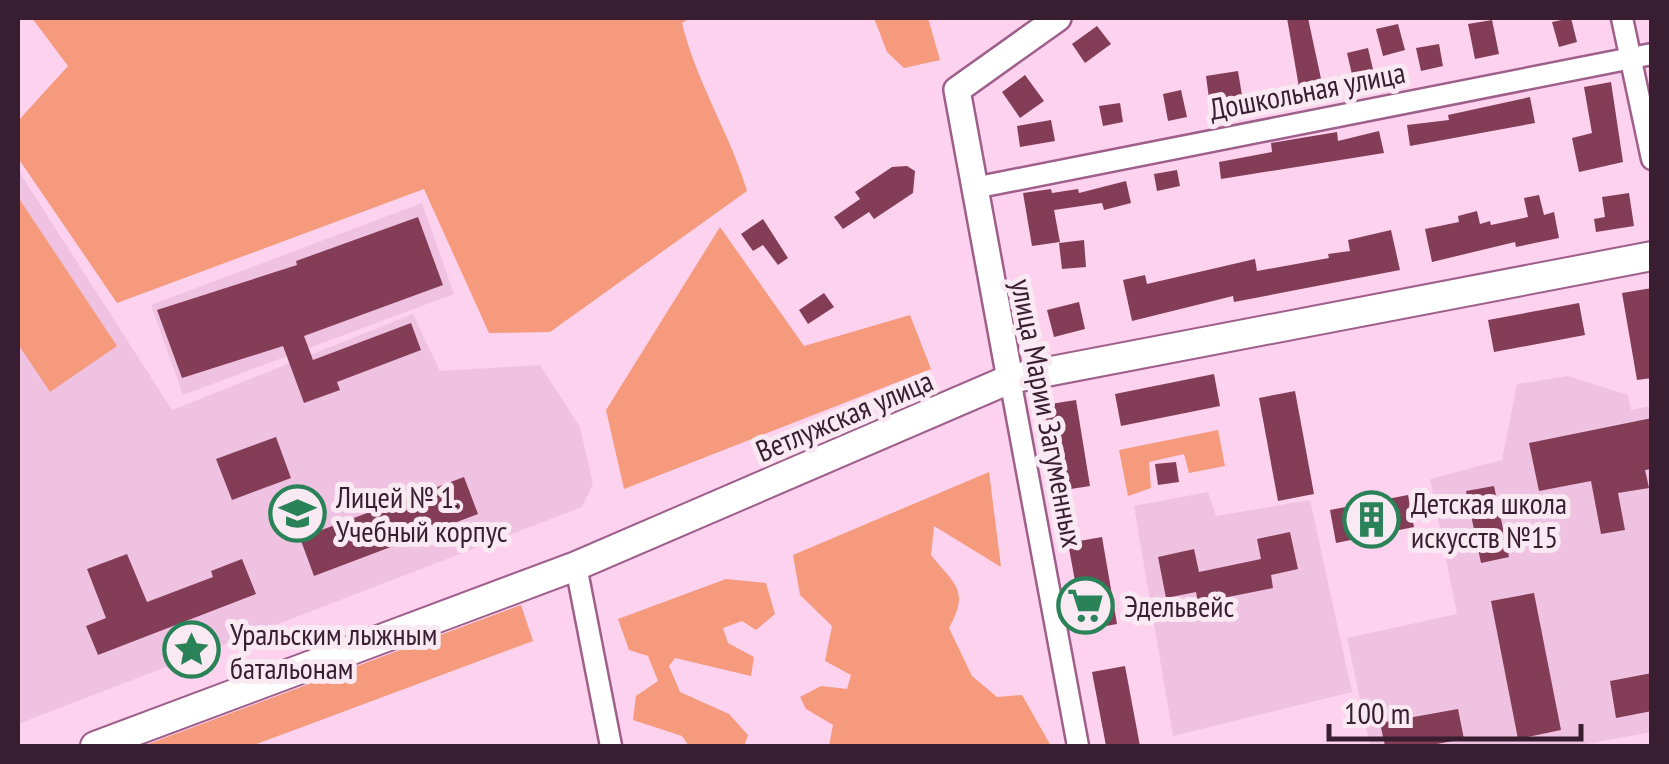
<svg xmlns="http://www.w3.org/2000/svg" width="1669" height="764" viewBox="0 0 1669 764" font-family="'PT Sans Narrow',sans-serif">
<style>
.built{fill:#f0c2e2}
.green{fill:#f59a7c}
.building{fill:#833d57}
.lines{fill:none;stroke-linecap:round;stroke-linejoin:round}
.minor-casing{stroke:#9e5f8b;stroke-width:25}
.tertiary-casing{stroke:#9e5f8b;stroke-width:30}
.secondary-casing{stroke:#9e5f8b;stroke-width:32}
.minor{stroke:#fff;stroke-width:20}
.tertiary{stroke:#fff;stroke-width:25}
.secondary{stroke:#fff;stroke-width:28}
.labels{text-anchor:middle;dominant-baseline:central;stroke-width:10;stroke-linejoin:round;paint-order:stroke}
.street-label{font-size:30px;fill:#391e31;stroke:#f8e9f2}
.poi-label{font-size:30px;fill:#391e31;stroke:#f8e9f2;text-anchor:start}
</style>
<rect width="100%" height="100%" fill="#fdd2ee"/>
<!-- built -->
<g class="built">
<polygon points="18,170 172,410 413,314 440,371 540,365 580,427 593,484 582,507 18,724"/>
<polygon points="422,203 454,294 183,395 151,305"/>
<polygon points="1568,376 1628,395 1631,410 1651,406 1651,732 1576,746 1370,746 1347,638 1457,614 1430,479 1502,460 1517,384"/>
<polygon points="1208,492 1216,516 1310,500 1352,692 1173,736 1134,506"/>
</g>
<!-- green -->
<g class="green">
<path d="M32 18H690L682 23C696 82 730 133 747 191L550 332 489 333 424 189 117 303 18 158V121L68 66Z"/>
<polygon points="874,18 928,18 940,60 904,68 887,52"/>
<polygon points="18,197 117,346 50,392 18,344"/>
<polygon points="720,227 804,346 910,315 931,369 624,489 606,410"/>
<polygon points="1218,430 1225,466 1189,473 1184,454 1149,462 1151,488 1128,496 1119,450"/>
<path d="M989 472 1001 567 934 526 931 555C955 585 970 590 949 628L972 676 997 697 1022 695 1051 746H829L833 725 806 709 800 697 821 686 847 689 851 675 825 661 832 626 800 595 793 555Z"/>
<polygon points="726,579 766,583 775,614 756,630 742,621 723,628 728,643 754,657 751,676 675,658 669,666 680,692 729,714 748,735 744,746 689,746 682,736 633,720 636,696 658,681 648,656 629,650 618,619"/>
<polygon points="521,605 533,641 251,746 143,746"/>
</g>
<!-- building -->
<g class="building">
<polygon points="1287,18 1308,18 1323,88 1300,93"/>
<polygon points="1571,18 1577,42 1559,47 1552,22"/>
<polygon points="1492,20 1499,54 1475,59 1468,24"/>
<polygon points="1398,24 1405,50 1383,56 1376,29"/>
<polygon points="1097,26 1111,44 1085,63 1072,44"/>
<polygon points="1439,44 1443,66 1421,71 1416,48"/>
<polygon points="1368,48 1375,78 1354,83 1347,53"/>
<polygon points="1238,71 1244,108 1211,113 1206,76"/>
<polygon points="1025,75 1044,101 1020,118 1002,92"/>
<polygon points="1611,82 1623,162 1579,172 1572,138 1592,133 1584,87"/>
<polygon points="1181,90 1187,117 1168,121 1163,94"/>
<polygon points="1530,97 1535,123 1410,146 1407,125 1449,120 1448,115"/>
<polygon points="1120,103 1123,122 1103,126 1099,106"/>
<polygon points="1051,120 1055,141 1020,147 1017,126"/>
<polygon points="1379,131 1384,153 1221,179 1219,162 1272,152 1271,143 1337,132 1338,141"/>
<polygon points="892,167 907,166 915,171 913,193 874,219 869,212 843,229 834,217 860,199 855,192"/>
<polygon points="1177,170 1180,186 1157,191 1154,174"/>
<polygon points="1126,181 1131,203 1104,210 1102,203 1054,210 1060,242 1032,246 1023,193 1051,189 1052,193 1078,189 1079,193"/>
<polygon points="1629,193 1634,226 1596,232 1594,219 1605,217 1602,197"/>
<polygon points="1539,195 1544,215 1554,212 1559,238 1516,247 1515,242 1432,262 1425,229 1459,222 1458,216 1477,211 1480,224 1490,221 1491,225 1528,217 1524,198"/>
<polygon points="418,217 443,285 304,336 313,360 411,323 421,350 337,382 340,390 304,403 283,346 182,378 157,310 297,265 296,261"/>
<polygon points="763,219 788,258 778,265 763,245 753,251 741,234"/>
<polygon points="1391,230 1400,270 1234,302 1233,296 1132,321 1123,280 1145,275 1147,284 1255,259 1257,271 1329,258 1328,254 1350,251 1348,240"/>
<polygon points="1084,240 1086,267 1062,269 1059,243"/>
<polygon points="1652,288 1652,378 1637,380 1622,293"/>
<polygon points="824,293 834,307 808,324 799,310"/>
<polygon points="1079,302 1085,329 1054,337 1047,310"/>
<polygon points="1579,303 1585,335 1494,352 1488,320"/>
<polygon points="1214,374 1220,406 1121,426 1115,394"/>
<polygon points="1295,391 1314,494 1278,501 1259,398"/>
<polygon points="1076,400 1090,486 1058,491 1044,405"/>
<polygon points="1652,418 1652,469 1645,470 1649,488 1618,493 1625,530 1601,534 1591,481 1539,491 1529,443"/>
<polygon points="276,437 291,478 232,500 216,459"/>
<polygon points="1176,462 1179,482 1158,485 1155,464"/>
<polygon points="464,477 478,514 314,576 300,538"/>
<polygon points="1494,486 1509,557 1481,563 1466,491"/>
<polygon points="1408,495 1414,527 1336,543 1330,510"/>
<polygon points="1290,532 1298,569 1271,575 1273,588 1198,603 1196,592 1166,598 1158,557 1194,549 1199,572 1261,559 1257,539"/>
<polygon points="1102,537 1117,624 1084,630 1068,543"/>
<polygon points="127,554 147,602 213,577 211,571 242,559 256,594 98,655 86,626 106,618 87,569"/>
<polygon points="1534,593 1561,730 1518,739 1491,601"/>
<polygon points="1125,666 1140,746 1106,746 1092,672"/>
<polygon points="1652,673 1652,711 1616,718 1610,681"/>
<polygon points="1458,709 1464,739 1426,746 1385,746 1380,723"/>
</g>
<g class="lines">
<defs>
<g id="minor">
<polyline points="1622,18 1652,159"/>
<polyline points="974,188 1652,54"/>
<polyline points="1010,379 1078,746"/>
<polyline points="576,566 611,746"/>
</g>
<polyline id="tertiary" points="1010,379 957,90 1058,18"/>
<polyline id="secondary" points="95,746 576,566 1010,379 1652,256"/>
</defs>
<!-- minor casing -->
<use href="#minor" class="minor-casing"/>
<!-- tertiary casing -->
<use href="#tertiary" class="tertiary-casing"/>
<!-- secondary casing -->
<use href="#secondary" class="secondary-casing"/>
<!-- minor -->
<use href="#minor" class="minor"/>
<!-- tertiary -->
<use href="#tertiary" class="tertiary"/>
<!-- secondary -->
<use href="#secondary" class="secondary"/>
</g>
<!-- icons -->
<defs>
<symbol id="school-ring" viewBox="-11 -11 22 22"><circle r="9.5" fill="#f8e9f2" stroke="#298258" stroke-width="1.5"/><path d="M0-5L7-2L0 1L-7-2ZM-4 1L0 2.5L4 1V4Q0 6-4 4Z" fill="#298258"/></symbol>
<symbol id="building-ring" viewBox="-11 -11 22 22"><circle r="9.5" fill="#f8e9f2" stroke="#298258" stroke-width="1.5"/><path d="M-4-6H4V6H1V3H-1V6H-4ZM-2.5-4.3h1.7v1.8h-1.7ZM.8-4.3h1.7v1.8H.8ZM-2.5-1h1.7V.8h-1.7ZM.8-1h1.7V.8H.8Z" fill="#298258"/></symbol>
<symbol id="supermarket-ring" viewBox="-11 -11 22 22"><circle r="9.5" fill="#f8e9f2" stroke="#298258" stroke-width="1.5"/><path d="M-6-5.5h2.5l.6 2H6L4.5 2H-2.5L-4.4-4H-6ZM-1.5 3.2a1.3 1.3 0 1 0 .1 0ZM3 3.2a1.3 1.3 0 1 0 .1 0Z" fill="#298258"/></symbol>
<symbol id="sight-ring" viewBox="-11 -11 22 22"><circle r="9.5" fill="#f8e9f2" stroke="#298258" stroke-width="1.5"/><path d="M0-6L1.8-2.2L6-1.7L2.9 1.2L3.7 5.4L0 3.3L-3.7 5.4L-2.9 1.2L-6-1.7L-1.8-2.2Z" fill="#298258"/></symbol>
</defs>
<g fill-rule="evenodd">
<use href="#school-ring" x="266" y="482" width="63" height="63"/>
<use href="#building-ring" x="1340" y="488" width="63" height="63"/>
<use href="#supermarket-ring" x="1054" y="574" width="63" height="63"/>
<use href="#sight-ring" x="160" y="618" width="63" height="63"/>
</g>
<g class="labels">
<!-- street labels -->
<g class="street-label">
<text transform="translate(1307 90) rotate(-11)">Дошкольная улица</text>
<text transform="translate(1048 413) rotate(79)">улица Марии Загуменных</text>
<text transform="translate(844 415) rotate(-23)">Ветлужская улица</text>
</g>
<!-- poi labels -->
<g class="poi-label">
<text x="336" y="496">Лицей № 1.<tspan x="336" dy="34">Учебный корпус</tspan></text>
<text x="1411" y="502">Детская школа<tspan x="1411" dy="34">искусств №15</tspan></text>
<text x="1124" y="605">Эдельвейс</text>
<text x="230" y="633">Уральским лыжным<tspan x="230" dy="34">батальонам</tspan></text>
</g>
</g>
<!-- border -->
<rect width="1669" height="764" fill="none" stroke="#391e31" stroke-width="40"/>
<!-- scale -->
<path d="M1329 724v15h252v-15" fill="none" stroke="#391e31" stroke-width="5"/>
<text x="1344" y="724" font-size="30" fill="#391e31" stroke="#f8e9f2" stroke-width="8" paint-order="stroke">100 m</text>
</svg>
